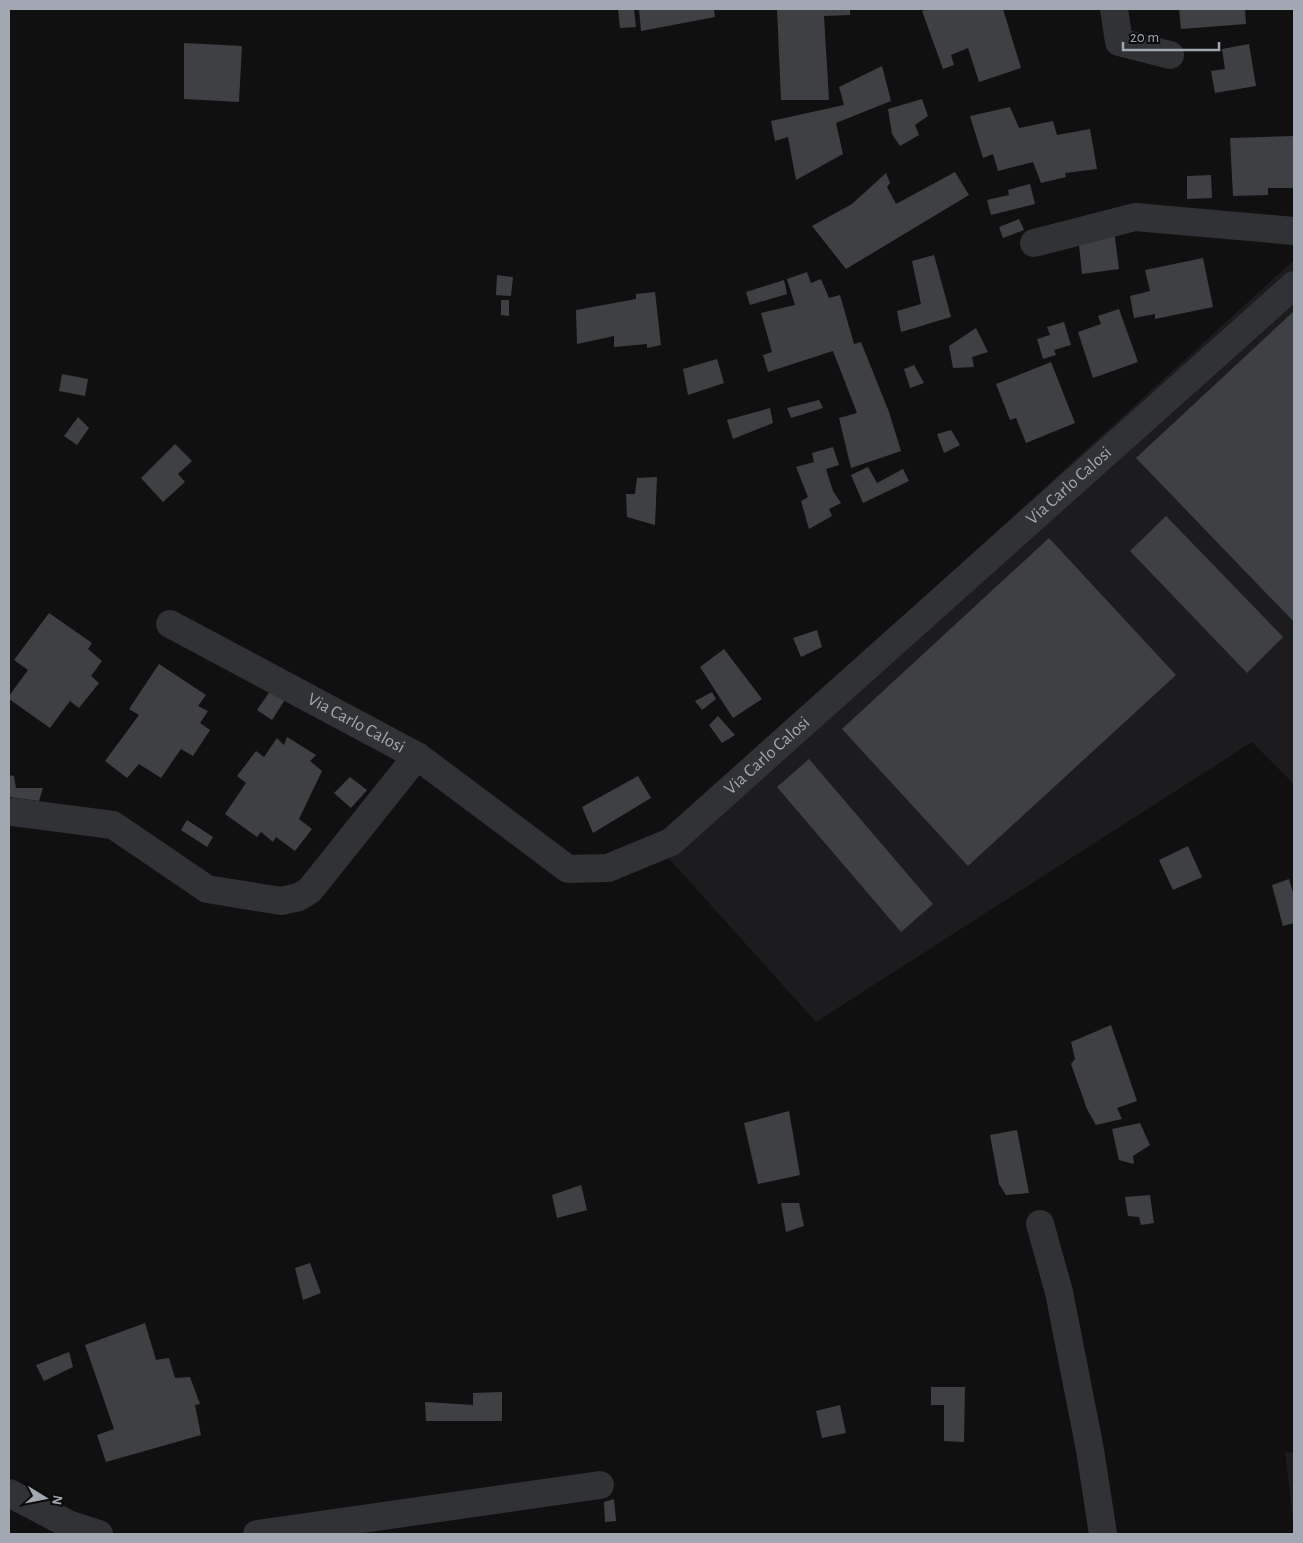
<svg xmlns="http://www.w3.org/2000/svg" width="1303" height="1543" viewBox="0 0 1303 1543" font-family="'Alegreya Sans',sans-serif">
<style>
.built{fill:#1c1c1e}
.building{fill:#3f4044}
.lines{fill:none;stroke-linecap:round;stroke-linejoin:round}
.minor{stroke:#313236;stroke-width:28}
.labels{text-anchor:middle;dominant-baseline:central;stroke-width:4;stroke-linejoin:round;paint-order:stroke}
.street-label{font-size:18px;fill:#a1a8b2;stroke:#0b0b0c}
</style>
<rect width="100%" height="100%" fill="#101011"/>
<!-- built -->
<g class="built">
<polygon points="1294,260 1294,784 1252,742 816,1022 655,843"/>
<polygon points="1285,1452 1294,1453 1294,1529"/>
</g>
<!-- building -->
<g class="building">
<polygon points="618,9 634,9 636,27 620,28"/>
<polygon points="639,9 714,9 715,17 641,31"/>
<polygon points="777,9 850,9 850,15 824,16 829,100 781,100"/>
<polygon points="928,9 1003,9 1021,68 979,82 968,48 951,55 954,65 943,69 922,11"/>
<polygon points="1179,9 1245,9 1246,24 1181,29"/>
<polygon points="184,43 242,46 239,102 184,99"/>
<polygon points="1249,44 1256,86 1215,93 1211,71 1225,69 1222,49"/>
<polygon points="882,66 891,101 836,123 843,154 796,180 788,137 775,141 771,121 844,105 839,87"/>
<polygon points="922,99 928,116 915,125 919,135 900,146 892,134 888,109"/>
<polygon points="1010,107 1019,128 1053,121 1057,135 1090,129 1097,169 1065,173 1066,177 1041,183 1033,162 998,171 993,154 983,158 970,116"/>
<polygon points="1294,136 1294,188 1268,188 1268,195 1233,196 1230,138"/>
<polygon points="955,172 969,195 846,269 812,226 852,204 886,173 890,183 887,187 896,204"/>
<polygon points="1211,175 1212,198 1187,199 1187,176"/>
<polygon points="1030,184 1035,204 991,215 987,200 1009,195 1008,190"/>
<polygon points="1019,219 1024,230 1003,238 999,227"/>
<polygon points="1114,231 1119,269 1082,274 1078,235"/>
<polygon points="934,255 951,317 901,332 897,311 921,304 912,261"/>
<polygon points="1203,258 1213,307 1155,319 1155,314 1134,318 1130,296 1150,291 1145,270"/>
<polygon points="807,272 811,283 821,279 829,298 840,295 854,344 861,342 889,412 901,451 851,468 839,418 857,413 833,351 768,372 763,355 772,352 761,313 795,305 787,279"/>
<polygon points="497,275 513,277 511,296 496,295"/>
<polygon points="784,280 787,294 750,305 746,292"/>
<polygon points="655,292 661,345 647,348 647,344 614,347 614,336 577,344 576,310 636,299 636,294"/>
<polygon points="501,300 509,300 509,316 501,315"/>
<polygon points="1119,309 1138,362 1093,378 1078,332 1101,324 1098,316"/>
<polygon points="1294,311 1294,622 1136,458"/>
<polygon points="1064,322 1071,345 1054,350 1056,355 1043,359 1037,339 1050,335 1047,327"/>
<polygon points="976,328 988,352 972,357 974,367 953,368 949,346"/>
<polygon points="717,359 724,383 688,395 683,369"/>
<polygon points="1051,362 1075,423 1026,443 1016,418 1010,420 996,384"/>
<polygon points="914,365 924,383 910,388 904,369"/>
<polygon points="62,374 88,379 85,396 59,391"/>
<polygon points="819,400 823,408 791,418 787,408"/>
<polygon points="770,408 773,423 733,439 727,420"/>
<polygon points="78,417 89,428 77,445 64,436"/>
<polygon points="951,430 960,445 944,453 937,434"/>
<polygon points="175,444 192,461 178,474 185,482 163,502 141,478"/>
<polygon points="833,447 839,465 826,469 833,491 841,503 829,509 832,516 809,529 801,501 808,497 796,467 814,462 812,453"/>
<polygon points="868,467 877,483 903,469 909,481 863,503 851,475"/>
<polygon points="657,477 655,525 627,517 626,494 635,494 637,478"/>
<polygon points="1166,516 1283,637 1247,673 1130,551"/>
<polygon points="1049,538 1176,675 968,866 842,729"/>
<polygon points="49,613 92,643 88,649 102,661 91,676 99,683 79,708 70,701 50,728 9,699 9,696 28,670 14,660"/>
<polygon points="817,630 822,647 801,657 793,638"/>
<polygon points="724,649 762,699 733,718 700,667"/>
<polygon points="159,664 206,695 198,706 208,711 200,723 210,730 193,756 181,749 161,778 139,764 127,778 105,761 139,715 129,709"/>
<polygon points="275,684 290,692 272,720 257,710"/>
<polygon points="712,692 716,699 702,710 695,701"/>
<polygon points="718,716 735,735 722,743 709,725"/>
<polygon points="287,737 316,755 310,761 322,771 299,819 312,829 295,851 276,837 273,842 261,832 257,837 225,814 246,783 237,776 256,751 264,757 277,738 284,745"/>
<polygon points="809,759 933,904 901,932 777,787"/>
<polygon points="9,775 14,776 16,788 43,788 39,801 9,797"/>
<polygon points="638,776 651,798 593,833 582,807"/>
<polygon points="350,777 367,790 351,808 334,793"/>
<polygon points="187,820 213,837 207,847 181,830"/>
<polygon points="1188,846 1202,877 1173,890 1159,860"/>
<polygon points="1289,879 1294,896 1294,923 1283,926 1272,885"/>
<polygon points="1111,1025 1137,1101 1117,1108 1122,1119 1096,1125 1087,1109 1071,1064 1075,1059 1071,1042"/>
<polygon points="789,1111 800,1175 758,1184 744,1123"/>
<polygon points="1140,1123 1150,1145 1133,1156 1134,1164 1119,1160 1112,1129"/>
<polygon points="1017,1130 1029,1193 1006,1195 999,1184 990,1135"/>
<polygon points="581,1185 587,1210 557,1218 552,1195"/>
<polygon points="1150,1195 1154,1223 1141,1225 1139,1217 1128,1216 1125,1197"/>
<polygon points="781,1203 799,1203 804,1226 786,1232"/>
<polygon points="310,1263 321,1293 303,1300 295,1268"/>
<polygon points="145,1323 156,1360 169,1358 175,1378 190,1377 200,1404 195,1405 201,1435 106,1462 97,1435 114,1429 85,1345"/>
<polygon points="69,1352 73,1367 44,1381 36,1365"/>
<polygon points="931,1387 965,1387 964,1442 944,1441 944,1405 931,1405"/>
<polygon points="502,1392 502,1421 426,1421 425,1402 473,1405 473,1393"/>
<polygon points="840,1405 846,1433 822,1438 816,1411"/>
<polygon points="614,1499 616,1521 605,1522 604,1502"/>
</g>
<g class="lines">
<!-- minor -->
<g class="minor">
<polyline points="1114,9 1119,42 1170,55"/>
<polyline points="1034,243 1135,217 1294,231"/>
<path id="s1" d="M170 624 417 756 568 869 608 868 671 842 1294 285"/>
<polyline points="13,812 113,825 207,889 281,901 299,897 310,890 417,756"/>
<polyline points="1040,1224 1059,1292 1090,1450 1103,1534"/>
<polyline points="9,1493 68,1524 99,1534"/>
<polyline points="257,1534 600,1485"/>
</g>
</g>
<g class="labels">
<!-- street labels -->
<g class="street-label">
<text stroke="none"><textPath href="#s1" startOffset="1111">Via Carlo Calosi</textPath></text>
<text stroke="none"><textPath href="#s1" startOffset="211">Via Carlo Calosi</textPath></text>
<text stroke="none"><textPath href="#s1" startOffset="706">Via Carlo Calosi</textPath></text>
</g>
</g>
<!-- border -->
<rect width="1303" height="1543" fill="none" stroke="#a1a8b2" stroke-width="20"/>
<!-- north arrow -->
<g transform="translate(45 1498) rotate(100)" stroke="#0b0b0c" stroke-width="4" paint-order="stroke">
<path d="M0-4L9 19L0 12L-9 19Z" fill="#a1a8b2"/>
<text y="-8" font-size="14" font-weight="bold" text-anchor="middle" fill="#a1a8b2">N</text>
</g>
<!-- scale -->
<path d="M1123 42v8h96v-8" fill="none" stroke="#a1a8b2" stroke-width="2.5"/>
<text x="1130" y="42" font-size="15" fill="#a1a8b2" stroke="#0b0b0c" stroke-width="4" paint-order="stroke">20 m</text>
</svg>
